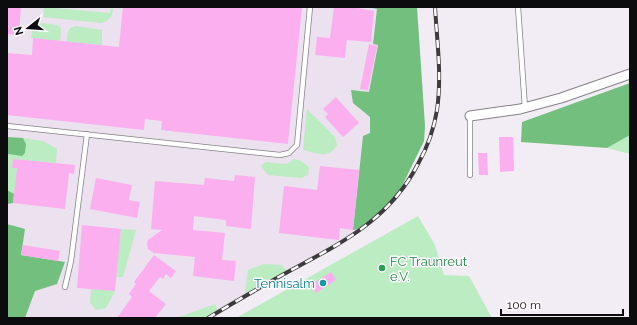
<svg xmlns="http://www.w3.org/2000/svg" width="637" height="325" viewBox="0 0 637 325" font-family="Raleway,sans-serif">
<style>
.built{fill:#ebe1ef}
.green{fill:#bcecc1}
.forest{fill:#73bf7e}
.building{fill:#fbafef}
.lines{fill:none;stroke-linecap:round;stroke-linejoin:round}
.service-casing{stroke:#858187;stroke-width:6}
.minor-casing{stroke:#858187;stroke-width:11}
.service{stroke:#fff;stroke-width:4.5}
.minor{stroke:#fff;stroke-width:9}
.rail-casing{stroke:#3d3b3e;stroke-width:4}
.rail{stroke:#fefbff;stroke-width:2.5;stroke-dasharray:8;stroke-linecap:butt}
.leisure-dot{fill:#2e9e5b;stroke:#fefbff;stroke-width:1.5}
.culture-dot{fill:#0f9aa8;stroke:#fefbff;stroke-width:1.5}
.labels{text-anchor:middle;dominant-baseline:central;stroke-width:3;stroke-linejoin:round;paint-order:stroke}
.leisure-label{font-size:13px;fill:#27864d;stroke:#fefbff;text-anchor:start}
.culture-label{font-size:13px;fill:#0d838f;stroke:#fefbff;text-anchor:end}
</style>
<rect width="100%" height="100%" fill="#f2edf4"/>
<!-- built -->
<polygon class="built" points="7,7 417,7 425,126 424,141 403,184 388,208 362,228 343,240 204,318 7,318"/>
<!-- green -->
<g class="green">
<path d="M44 7 110 13V9H113C112 17 109 21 101 23L43 17Z"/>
<path d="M42 23 57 25 61 28 60 41 31 38C32 29 33 26 42 23Z"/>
<polygon points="76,26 102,30 102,45 67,42 68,32 70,28"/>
<path d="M307 109 335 137 337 145C328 160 317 153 303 150Z"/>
<polygon points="630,135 630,154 607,148"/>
<polygon points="23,138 43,141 57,149 56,163 13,159 12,168 17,168 14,194 7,190 7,154 22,155 26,144"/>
<polygon points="294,159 301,161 309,167 308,175 301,178 268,175 261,166 266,162 287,164"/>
<polygon points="418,216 435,245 444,275 469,276 492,318 236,318"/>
<polygon points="121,229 136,230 123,277 116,277"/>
<polygon points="264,264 281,265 288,271 245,294 248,270"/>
<polygon points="91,289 115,291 106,308 96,310 90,303"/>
<polygon points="215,304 218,310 204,318 176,318"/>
</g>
<!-- forest -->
<g class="forest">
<polygon points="367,7 417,7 425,126 424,141 403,184 388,208 362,228 353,230 363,136 370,133 370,117 353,103 351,90 369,92 378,45 373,44 377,9"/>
<polygon points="630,83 630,135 607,148 521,142 522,122"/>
<polygon points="7,137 23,138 26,144 25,153 22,156 8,154 7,159"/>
<polygon points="7,190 14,194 13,203 7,204"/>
<polygon points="7,224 25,229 21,255 65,262 57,284 35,291 25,318 7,318"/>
</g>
<!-- building -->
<g class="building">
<polygon points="7,7 21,7 19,35 7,34"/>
<polygon points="123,7 302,7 288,144 161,130 162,121 145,119 144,130 7,115 7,53 32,55 33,38 119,47"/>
<polygon points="334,7 352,7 374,11 371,42 347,40 345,58 315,55 317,37 330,38"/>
<polygon points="369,44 377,46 368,90 360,89"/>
<polygon points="336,97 359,123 343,137 325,117 328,114 323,109"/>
<polygon points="499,137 513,137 514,171 500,172"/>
<polygon points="478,153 487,153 488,175 479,175"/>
<polygon points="13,159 75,165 74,174 69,173 65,209 13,203 17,168 12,168"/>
<polygon points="320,166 359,170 353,230 340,228 339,240 279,233 284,186 317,190"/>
<polygon points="235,175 255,177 251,229 226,226 226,220 194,216 193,230 225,233 222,260 236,261 234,281 193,276 195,257 154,253 148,249 147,244 148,240 162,230 151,229 155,181 204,185 205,178 234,181"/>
<polygon points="96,178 132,185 129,200 140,202 137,218 90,209"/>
<polygon points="82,225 121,229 115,291 77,288"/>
<polygon points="23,245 60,251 58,261 21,255"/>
<polygon points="154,255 176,271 171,278 166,274 163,279 160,277 149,291 166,304 155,318 117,318 132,297 129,294 136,284 134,282"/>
<polygon points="331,272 336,280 316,293 311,285"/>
</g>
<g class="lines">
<defs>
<g id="service">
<polyline points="518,7 525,108"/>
<polyline points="470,116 470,175"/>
<polyline points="7,126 280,155 289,153 297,145 310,7"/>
<polyline points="65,287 71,261 87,134"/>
</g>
<polyline id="minor" points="470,116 520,109 561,98 630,74"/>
</defs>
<!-- service casing -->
<use href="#service" class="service-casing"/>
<!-- minor casing -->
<use href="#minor" class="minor-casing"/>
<!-- service -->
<use href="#service" class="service"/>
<!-- minor -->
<use href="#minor" class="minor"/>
<defs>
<path id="rail" d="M208 318C233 303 259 288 284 274 339 244 388 222 418 164 427 148 434 129 437 110 442 76 437 41 435 7"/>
</defs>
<!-- rail casing -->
<use href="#rail" class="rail-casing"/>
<!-- rail -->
<use href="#rail" class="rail"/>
</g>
<!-- markers -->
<circle class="leisure-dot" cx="382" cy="268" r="4"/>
<circle class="culture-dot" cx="323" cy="283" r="4"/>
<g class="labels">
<!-- leisure labels -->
<g class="leisure-label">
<text x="390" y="261">FC Traunreut<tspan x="390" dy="15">e.V.</tspan></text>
</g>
<!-- culture labels -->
<g class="culture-label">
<text x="315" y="283">Tennisalm</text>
</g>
</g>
<!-- border -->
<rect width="637" height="325" fill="none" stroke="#0c0b0d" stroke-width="16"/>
<!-- north arrow -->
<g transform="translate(28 28) rotate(253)" stroke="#fefbff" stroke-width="3" paint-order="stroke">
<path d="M0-3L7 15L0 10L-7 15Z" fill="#0c0b0d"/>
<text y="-6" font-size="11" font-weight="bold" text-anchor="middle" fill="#0c0b0d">N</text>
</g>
<!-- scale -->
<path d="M501 309v6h122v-6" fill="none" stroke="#0c0b0d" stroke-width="2"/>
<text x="507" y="309" font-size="12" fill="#0c0b0d" stroke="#fefbff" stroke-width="3" paint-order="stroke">100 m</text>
</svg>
